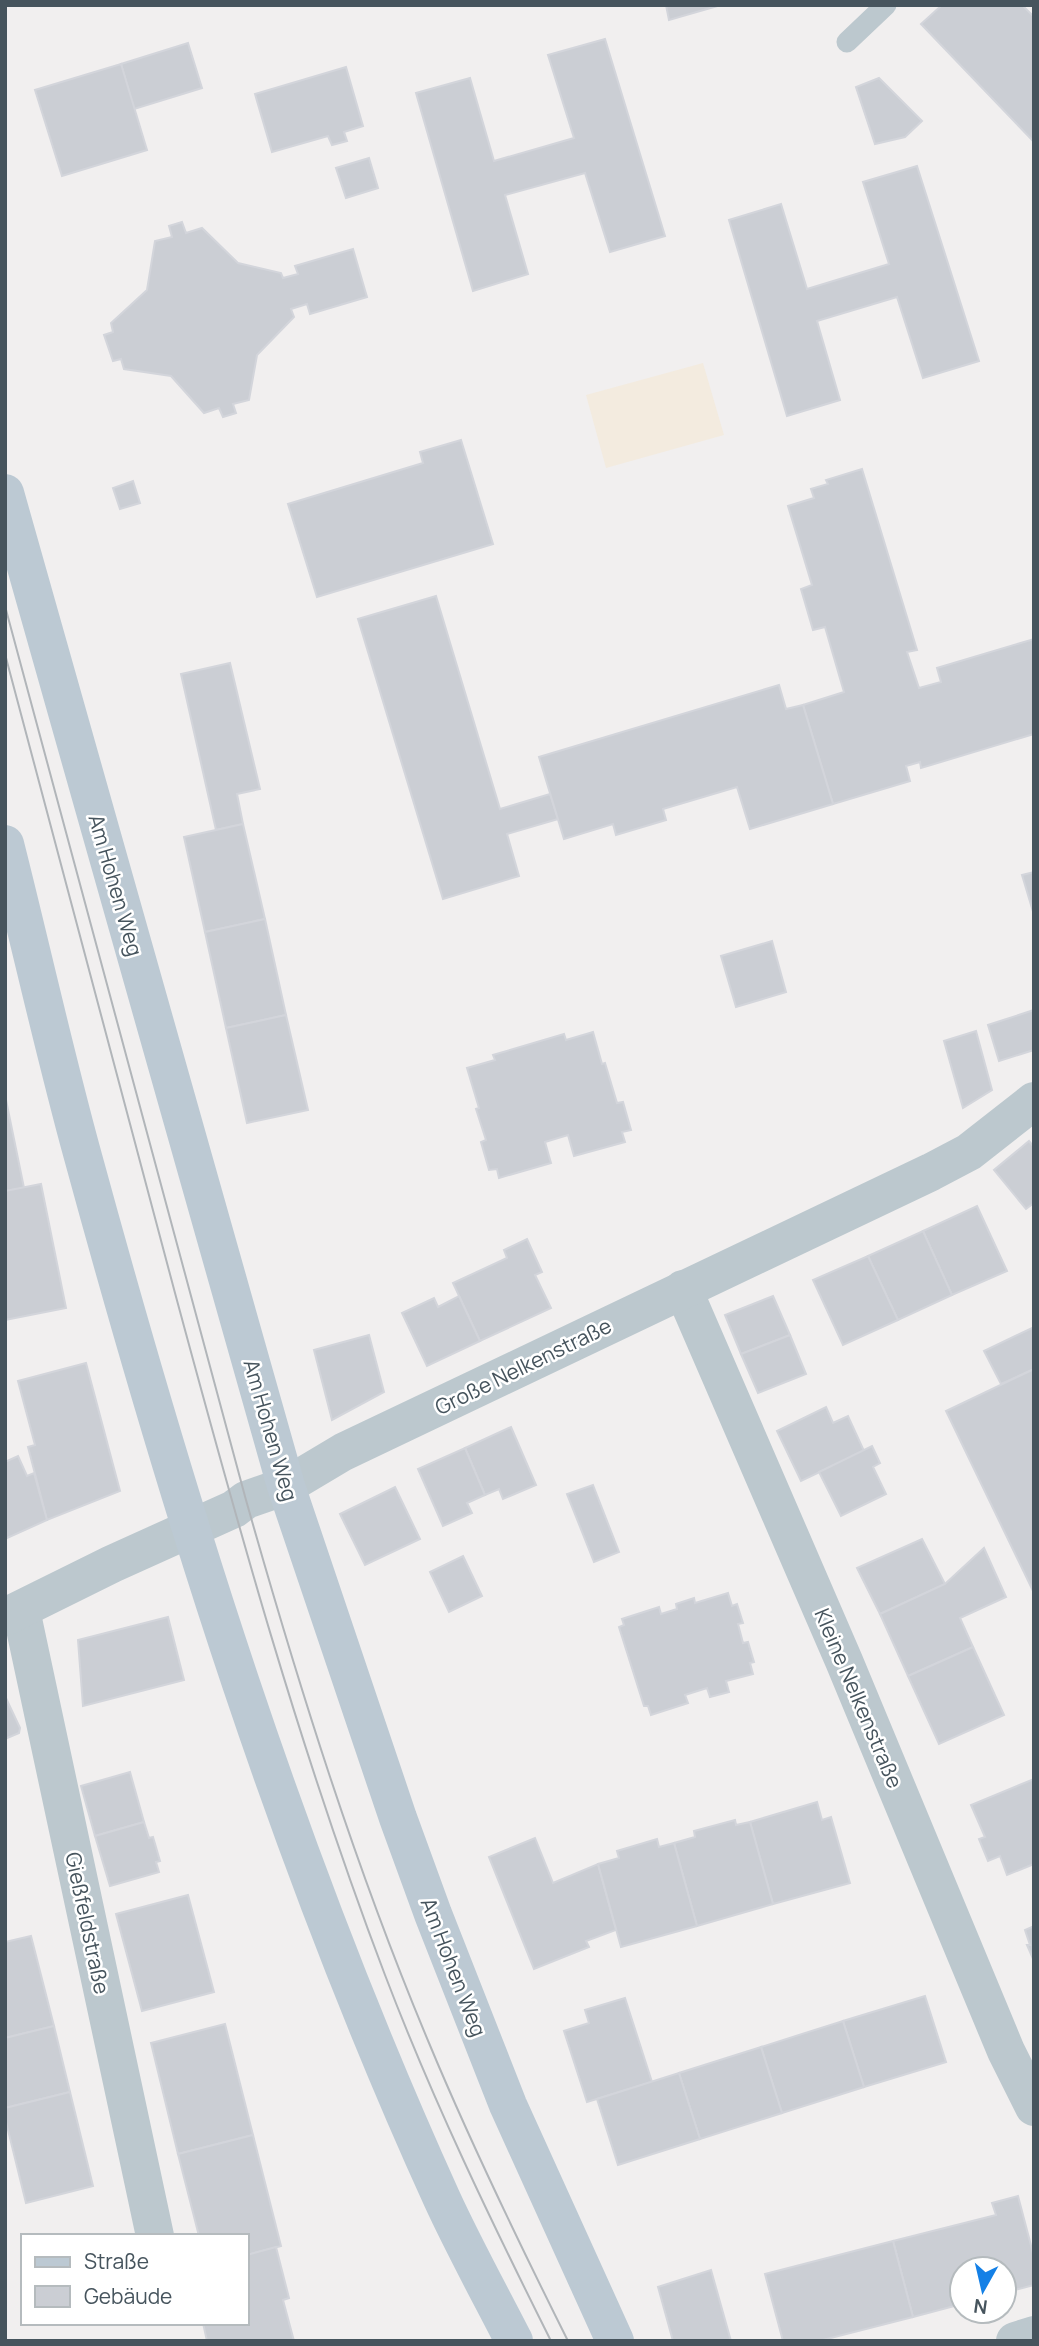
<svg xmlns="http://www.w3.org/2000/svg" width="1039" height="2346" viewBox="0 0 1039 2346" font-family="Manrope,sans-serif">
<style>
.sand{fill:#f3ebdf}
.building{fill:#cbced4;stroke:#d3d5db;stroke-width:2}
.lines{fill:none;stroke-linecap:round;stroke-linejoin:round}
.service{stroke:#bcc8ce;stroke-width:21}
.minor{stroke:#bcc8ce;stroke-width:38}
.secondary{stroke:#bcc9d3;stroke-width:38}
.tram{stroke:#b1b5b9;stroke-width:2}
.labels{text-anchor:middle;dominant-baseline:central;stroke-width:5;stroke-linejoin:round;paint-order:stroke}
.street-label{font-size:21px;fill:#46545d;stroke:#fff}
</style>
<rect width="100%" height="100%" fill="#f1efef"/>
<!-- sand -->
<polygon class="sand" points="703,363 724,435 606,468 586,395"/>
<!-- building -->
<g class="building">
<polygon points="666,5 721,5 669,20"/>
<polygon points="942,5 1022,5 1034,17 1034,142 921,24"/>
<polygon points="605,39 665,236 610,252 585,173 505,195 528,274 473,291 416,93 470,78 494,161 574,138 548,55"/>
<polygon points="188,43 202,88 134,109 121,64"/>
<polygon points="121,64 147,150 62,176 35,90"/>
<polygon points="346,67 363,126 344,132 347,141 332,145 328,136 272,152 255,94"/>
<polygon points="879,78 922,121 905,137 875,144 856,87"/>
<polygon points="369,158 378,188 346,198 336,168"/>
<polygon points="917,166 979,361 923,378 897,297 817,321 840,400 787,416 729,220 781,204 807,289 889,264 863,182"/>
<polygon points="182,222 186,233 202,228 238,263 281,273 283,278 298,274 295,266 353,249 367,297 310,314 307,304 291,309 294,317 257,355 249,400 233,404 236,413 223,417 219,408 204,413 171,376 124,369 121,359 113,361 104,335 113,332 111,323 147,290 155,241 172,237 169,226"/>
<polygon points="461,440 493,544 317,597 288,504 423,463 420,452"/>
<polygon points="862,469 917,650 907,652 919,688 941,682 937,668 1034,639 1034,734 921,768 920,762 906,766 910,781 833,804 803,705 844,692 825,627 813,630 801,589 812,585 788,506 814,498 811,489 828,484 826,480"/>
<polygon points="133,481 140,503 120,509 113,488"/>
<polygon points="436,596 500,809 550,794 558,819 507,834 519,876 443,899 358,619"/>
<polygon points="230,663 260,789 237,794 243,824 216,830 181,674"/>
<polygon points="779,685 786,709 803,705 833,804 750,829 737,787 663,809 666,820 616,835 613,824 564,839 539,757"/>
<polygon points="243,824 265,919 205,932 184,837"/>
<polygon points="1034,872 1034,915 1022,875"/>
<polygon points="265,919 286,1015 226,1028 205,932"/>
<polygon points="772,941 786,992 736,1007 721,956"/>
<polygon points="1034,1010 1034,1050 999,1061 988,1025"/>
<polygon points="286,1015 308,1110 247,1123 226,1028"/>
<polygon points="976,1031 992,1090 963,1108 944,1041"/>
<polygon points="593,1032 602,1064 605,1063 617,1103 623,1102 631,1130 622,1132 625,1142 574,1156 568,1135 545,1142 551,1163 499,1178 497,1169 489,1170 481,1142 486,1140 476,1109 479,1108 467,1068 495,1060 493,1055 564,1034 566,1040"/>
<polygon points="5,1095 24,1188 5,1191"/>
<polygon points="1029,1141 1034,1147 1034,1203 1026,1209 994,1170"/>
<polygon points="41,1184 66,1308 5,1320 5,1191"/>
<polygon points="977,1206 1007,1271 952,1295 923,1231"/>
<polygon points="923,1231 952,1295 898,1320 868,1256"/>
<polygon points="527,1239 542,1272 535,1275 551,1308 480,1341 453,1283 507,1258 504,1250"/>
<polygon points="868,1256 898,1320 843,1345 813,1280"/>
<polygon points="459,1296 480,1341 427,1366 402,1313 434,1298 438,1307"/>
<polygon points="773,1296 790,1335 741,1354 725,1315"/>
<polygon points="1034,1327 1034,1369 1001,1384 984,1351"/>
<polygon points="369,1335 384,1392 332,1420 314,1350"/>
<polygon points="790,1335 806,1374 758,1393 741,1354"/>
<polygon points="86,1363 120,1491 47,1520 28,1447 35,1445 18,1381"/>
<polygon points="1034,1369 1034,1593 946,1411"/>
<polygon points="826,1407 833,1423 848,1416 864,1451 801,1481 777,1431"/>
<polygon points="511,1427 536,1485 503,1499 499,1489 485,1495 465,1448"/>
<polygon points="872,1446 880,1463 873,1467 886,1494 841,1516 819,1472"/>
<polygon points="465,1448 485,1495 467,1503 472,1513 443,1526 418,1469"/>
<polygon points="18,1456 27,1476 34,1473 47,1520 5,1539 5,1462"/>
<polygon points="593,1485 619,1552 594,1562 567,1494"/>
<polygon points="395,1487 420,1539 365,1565 340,1514"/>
<polygon points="922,1539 945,1584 880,1614 857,1568"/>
<polygon points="984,1548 1006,1597 960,1618 973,1647 908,1676 880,1614 945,1584"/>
<polygon points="463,1556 482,1596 449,1612 430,1572"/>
<polygon points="728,1593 732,1606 737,1604 743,1623 738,1624 743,1643 748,1642 754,1662 750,1663 753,1674 726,1681 729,1692 710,1697 707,1688 685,1695 688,1703 651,1715 648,1706 644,1706 619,1627 624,1625 622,1619 659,1607 661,1614 677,1609 676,1604 694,1598 695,1603"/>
<polygon points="168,1617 184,1680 83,1706 78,1640"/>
<polygon points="973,1647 1004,1715 939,1744 908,1676"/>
<polygon points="5,1696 20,1728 19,1733 5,1739"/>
<polygon points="130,1772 144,1822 95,1836 81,1786"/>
<polygon points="1034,1779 1034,1864 1007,1875 1000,1856 988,1861 979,1839 985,1837 971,1805"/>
<polygon points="817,1802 822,1820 831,1817 850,1883 773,1904 750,1822"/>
<polygon points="735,1820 736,1825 750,1822 773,1904 697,1926 674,1843 695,1837 694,1831"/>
<polygon points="144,1822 149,1838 153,1837 160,1861 156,1862 159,1872 110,1886 95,1836"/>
<polygon points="535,1838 553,1883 598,1864 616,1930 586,1941 589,1947 534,1969 489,1857"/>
<polygon points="657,1839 659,1847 674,1843 697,1926 621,1947 598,1864 619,1858 617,1851"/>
<polygon points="188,1895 214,1992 142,2011 116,1914"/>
<polygon points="1034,1926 1034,1961 1027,1945 1030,1945 1025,1930"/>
<polygon points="31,1936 54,2026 5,2038 5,1942"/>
<polygon points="925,1996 946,2062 864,2087 843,2021"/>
<polygon points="625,1998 652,2082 587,2102 564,2031 589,2023 585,2010"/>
<polygon points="843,2021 864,2087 782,2113 761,2047"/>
<polygon points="225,2024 253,2135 178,2154 151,2043"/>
<polygon points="54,2026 70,2092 5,2108 5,2038"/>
<polygon points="761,2047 782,2113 700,2139 679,2073"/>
<polygon points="679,2073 700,2139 618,2165 597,2099"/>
<polygon points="70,2092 93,2186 26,2203 5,2118 5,2108"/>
<polygon points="253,2135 281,2246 247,2255 247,2236 199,2236 178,2154"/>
<polygon points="1018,2196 1034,2257 1034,2285 1004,2293 1004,2269 962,2269 962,2304 913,2317 893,2241 996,2215 992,2203"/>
<polygon points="893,2241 913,2317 819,2341 783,2341 765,2274"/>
<polygon points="276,2247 289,2298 283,2300 294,2341 207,2341 203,2323 247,2323 247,2255"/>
<polygon points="711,2270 731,2341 673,2341 658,2287"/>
</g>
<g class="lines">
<!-- service -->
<polyline class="service" points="847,42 886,5"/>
<!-- minor -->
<g class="minor">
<polyline points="683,1289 844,1661 1006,2051 1034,2107"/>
<polyline points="21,1610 155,2236"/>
<polyline points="5,1617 112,1564 234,1509 246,1500 286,1486 343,1452 931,1172 969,1152 1034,1101"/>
<polyline points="1015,2341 1034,2335"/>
</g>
<!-- secondary -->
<g class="secondary">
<polyline points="5,493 286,1486 398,1818 433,1914 508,2105 615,2341"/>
<path d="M5 844C31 947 54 1051 82 1153 179 1509 289 1863 442 2199 464 2247 490 2294 514 2341"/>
</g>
<!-- tram -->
<g class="tram">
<path d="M5 606 246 1500C298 1684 355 1867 429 2043 471 2144 519 2243 568 2341"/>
<path d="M5 654C61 867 117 1080 175 1293 237 1523 300 1752 385 1975 433 2101 491 2221 551 2341"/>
</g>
</g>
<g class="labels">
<!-- street labels -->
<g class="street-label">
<text transform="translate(116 885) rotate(74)">Am Hohen Weg</text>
<text transform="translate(523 1366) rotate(-26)">Große Nelkenstraße</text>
<text transform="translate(271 1430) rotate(74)">Am Hohen Weg</text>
<text transform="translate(859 1698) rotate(67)">Kleine Nelkenstraße</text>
<text transform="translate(88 1923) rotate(78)">Gießfeldstraße</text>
<text transform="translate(454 1967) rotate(69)">Am Hohen Weg</text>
</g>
</g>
<!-- border -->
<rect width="1039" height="2346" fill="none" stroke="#46545d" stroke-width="14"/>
<!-- legend -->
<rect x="21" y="2234" width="228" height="91" fill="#ffffff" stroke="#b5bbbe" stroke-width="2"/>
<rect x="35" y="2257" width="35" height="10" fill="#bcc9d3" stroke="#b5bbbe" stroke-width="2"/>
<text x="84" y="2269" font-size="21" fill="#46545d">Straße</text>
<rect x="35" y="2286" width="35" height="21" fill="#cbced4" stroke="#b5bbbe" stroke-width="2"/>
<text x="84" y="2304" font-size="21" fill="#46545d">Gebäude</text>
<!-- north arrow -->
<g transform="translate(983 2290) rotate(188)"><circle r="33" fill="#ffffff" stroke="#b5bbbe" stroke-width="2"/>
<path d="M0-5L12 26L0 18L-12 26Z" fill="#1480e6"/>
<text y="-10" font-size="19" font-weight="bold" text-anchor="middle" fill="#46545d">N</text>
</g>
</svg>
